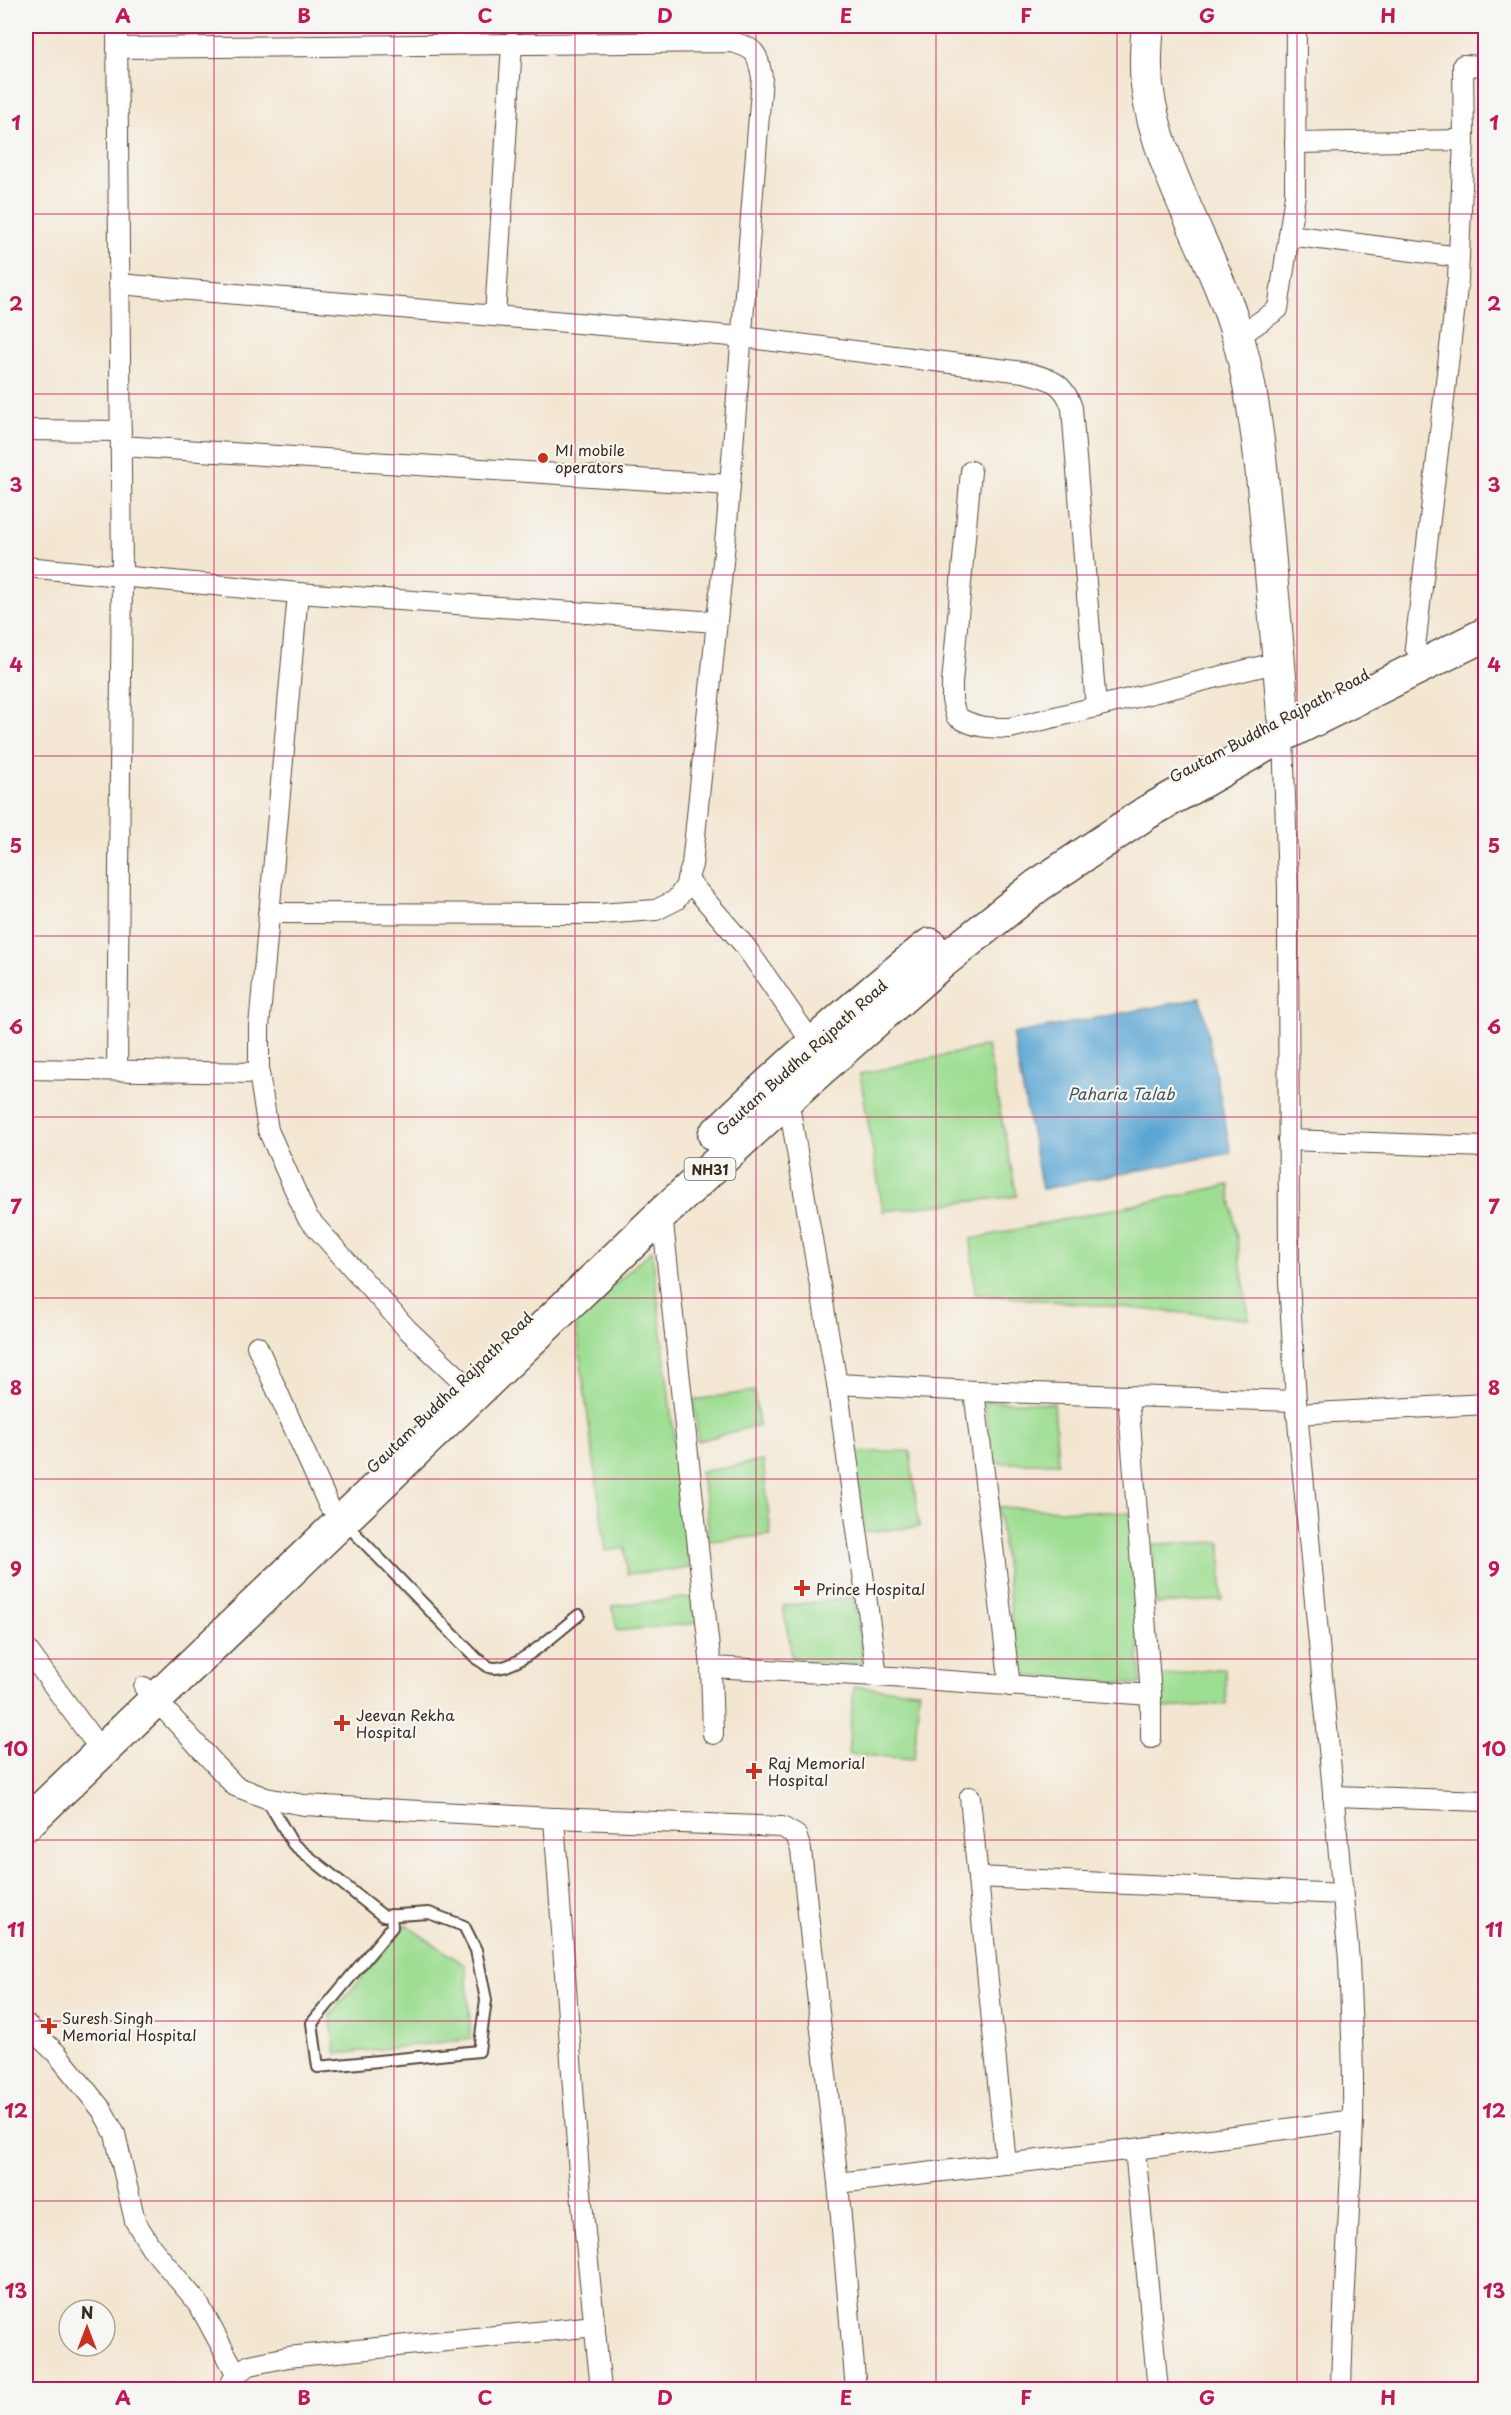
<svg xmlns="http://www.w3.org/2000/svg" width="1511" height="2415" viewBox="0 0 1511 2415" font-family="'Playpen Sans',sans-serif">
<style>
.green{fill:#9ede93;stroke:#6c8458;stroke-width:1.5}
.water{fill:#5ba6d3;stroke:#4b6878;stroke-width:1.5}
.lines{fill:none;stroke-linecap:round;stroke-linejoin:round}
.lane-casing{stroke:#574639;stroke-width:14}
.street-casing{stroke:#574639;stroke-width:22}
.primary-casing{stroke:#574639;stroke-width:34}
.highway-casing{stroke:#574639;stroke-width:36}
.lane{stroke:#fff;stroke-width:10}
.street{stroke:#fff;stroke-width:20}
.primary{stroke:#fff;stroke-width:32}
.highway{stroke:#fff;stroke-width:33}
.grid{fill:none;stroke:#c2185b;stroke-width:1.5;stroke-opacity:0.55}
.poi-dot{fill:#c8321e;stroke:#f6f6f2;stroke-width:2}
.labels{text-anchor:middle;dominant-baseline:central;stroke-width:4.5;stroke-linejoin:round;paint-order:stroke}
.shield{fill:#f6f6f2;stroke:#73675e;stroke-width:1.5}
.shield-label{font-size:14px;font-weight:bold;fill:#3b2a1e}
.poi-label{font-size:15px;fill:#3b2a1e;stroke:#f6f6f2;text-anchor:start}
.street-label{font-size:15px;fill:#3b2a1e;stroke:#f6f6f2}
.water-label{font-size:16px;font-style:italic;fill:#46555d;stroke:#f6f6f2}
.neatline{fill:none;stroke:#c2185b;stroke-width:2}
.grid-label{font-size:20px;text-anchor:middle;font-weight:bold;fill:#c2185b}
</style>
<rect width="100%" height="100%" fill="#f6f6f2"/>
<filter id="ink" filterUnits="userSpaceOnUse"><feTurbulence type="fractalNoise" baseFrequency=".0167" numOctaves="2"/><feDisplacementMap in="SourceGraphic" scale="12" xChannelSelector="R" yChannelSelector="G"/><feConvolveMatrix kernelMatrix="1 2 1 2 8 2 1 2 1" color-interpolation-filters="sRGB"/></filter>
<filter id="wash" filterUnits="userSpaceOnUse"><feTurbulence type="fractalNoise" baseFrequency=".008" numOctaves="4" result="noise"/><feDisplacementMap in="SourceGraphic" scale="24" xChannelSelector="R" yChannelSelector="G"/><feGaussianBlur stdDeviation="1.35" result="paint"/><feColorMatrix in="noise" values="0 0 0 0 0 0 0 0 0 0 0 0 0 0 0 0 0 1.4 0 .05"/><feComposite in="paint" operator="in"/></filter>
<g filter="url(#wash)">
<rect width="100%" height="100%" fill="#f3e6d1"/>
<!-- green -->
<g class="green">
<polygon points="987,1046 1017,1196 883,1211 860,1074"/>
<polygon points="1229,1185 1249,1319 975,1294 971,1239"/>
<polygon points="652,1250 689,1568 627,1574 625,1548 606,1551 575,1320"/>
<polygon points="754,1391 759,1425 698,1441 694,1400"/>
<polygon points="984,1401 1054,1403 1058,1463 993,1463"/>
<polygon points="910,1451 919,1527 865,1532 853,1452"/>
<polygon points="763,1461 771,1535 709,1541 706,1502 700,1472"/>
<polygon points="998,1507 1130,1513 1141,1684 1019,1675"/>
<polygon points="1221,1542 1222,1600 1156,1604 1152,1544"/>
<polygon points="693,1597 697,1623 617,1631 612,1606"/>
<polygon points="854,1597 864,1663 793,1662 783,1606"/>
<polygon points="1225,1668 1226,1704 1163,1708 1161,1676"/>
<polygon points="854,1687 919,1691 914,1759 848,1754"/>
<polygon points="406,1925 466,1966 471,2039 336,2054 330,2015"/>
</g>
<!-- water -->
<polygon class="water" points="1201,998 1231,1153 1042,1189 1012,1034"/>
</g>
<g filter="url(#ink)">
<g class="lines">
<defs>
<g id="lane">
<path d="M346 1524 477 1659C481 1661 486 1665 489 1667 514 1675 560 1629 579 1615"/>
<polyline points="266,1798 293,1844 383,1916 429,1913 464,1926 476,1950 486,2000 479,2051 318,2067 312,2023 392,1927 391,1915"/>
</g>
<g id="street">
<path d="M117 48 732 42C757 49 757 53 762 77L727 523 692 865 685 887 676 900 656 910 600 914 268 913"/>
<polyline points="1295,143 1464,140"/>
<polyline points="1289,235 1459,257"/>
<path d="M119 284 742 337 1023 372C1048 378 1064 381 1072 408L1096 707"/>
<polyline points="495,316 512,44"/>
<polyline points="1238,337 1278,309 1295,195 1296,26"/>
<polyline points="26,430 121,431"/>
<polyline points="121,446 730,485"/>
<path d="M971 471 952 683V700L956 716C974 728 990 728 1010 728L1279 662"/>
<polyline points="26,567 298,593 716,622"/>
<polyline points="298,593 259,1027 259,1073 268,1130 307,1217 407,1329 476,1394"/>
<polyline points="1415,647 1458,279 1464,140 1463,65 1486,66"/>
<path d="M1283 735 1288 888 1289 1281 1296 1401 1349 1960C1351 2013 1354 2066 1353 2120 1350 2210 1343 2300 1341 2390"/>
<polyline points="687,879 745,946 813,1044"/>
<polyline points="26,1069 259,1073"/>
<polyline points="117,1070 122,577 117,26"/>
<polyline points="787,1093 837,1384 877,1676 1151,1695 1128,1396 1296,1401"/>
<polyline points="1288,1140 1486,1147"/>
<polyline points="662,1214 711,1667 877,1676"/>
<polyline points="257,1346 329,1506"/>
<polyline points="837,1384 974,1391"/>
<polyline points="1296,1414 1486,1404"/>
<polyline points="26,1648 91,1737"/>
<polyline points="711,1667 713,1734"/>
<polyline points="1010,1686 974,1391 1128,1396"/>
<polyline points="144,1687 235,1786 266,1798 304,1805 554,1818 782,1827 796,1835 801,1850 838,2183 856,2390"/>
<polyline points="1151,1695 1151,1738"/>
<polyline points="1333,1796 1486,1801"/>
<polyline points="970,1797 1006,2164"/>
<polyline points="554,1818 579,2173 601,2390"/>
<polyline points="978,1877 1342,1894"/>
<polyline points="26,2024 57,2054 102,2110 115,2134 135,2221 151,2247 198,2303 236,2373"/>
<polyline points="1135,2149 1158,2390"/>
<polyline points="838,2183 1135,2149 1353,2120"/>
<polyline points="228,2390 236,2373 250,2365 288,2357 595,2326"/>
</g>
<path id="primary" d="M1148 26C1146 45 1145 66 1147 85 1157 171 1214 253 1238 337 1256 403 1262 471 1268 539 1273 598 1279 657 1283 716"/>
<g id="highway">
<path d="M715 1135C784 1069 855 1004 930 945"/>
<polyline points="26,1824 662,1214 788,1098 942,962 1037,886 1146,813 1283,735 1486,634"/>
</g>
</defs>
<!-- lane casing -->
<use href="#lane" class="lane-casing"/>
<!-- street casing -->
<use href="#street" class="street-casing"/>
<!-- primary casing -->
<use href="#primary" class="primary-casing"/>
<!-- highway casing -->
<use href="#highway" class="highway-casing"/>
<!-- lane -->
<use href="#lane" class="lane"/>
<!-- street -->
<use href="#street" class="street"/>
<!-- primary -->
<use href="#primary" class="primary"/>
<!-- highway -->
<use href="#highway" class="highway"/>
</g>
</g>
<!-- grid -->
<path class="grid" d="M214 26V2390M394 26V2390M575 26V2390M756 26V2390M936 26V2390M1117 26V2390M1297 26V2390M26 214H1486M26 394H1486M26 575H1486M26 756H1486M26 936H1486M26 1117H1486M26 1298H1486M26 1479H1486M26 1659H1486M26 1840H1486M26 2021H1486M26 2201H1486"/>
<!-- markers -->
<g class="poi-dot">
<circle cx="543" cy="458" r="6"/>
<path d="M799 1579h6v6h6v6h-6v6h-6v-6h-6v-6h6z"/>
<path d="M339 1714h6v6h6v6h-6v6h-6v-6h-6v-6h6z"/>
<path d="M751 1762h6v6h6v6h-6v6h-6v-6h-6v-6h6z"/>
<path d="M46 2017h6v6h6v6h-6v6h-6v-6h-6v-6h6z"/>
</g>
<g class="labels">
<!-- shield labels -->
<rect class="shield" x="684.5" y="1158" width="51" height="22" rx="4.5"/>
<g class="shield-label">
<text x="710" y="1169">NH31</text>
</g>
<!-- poi labels -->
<g class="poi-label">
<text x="555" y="449">MI mobile<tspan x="555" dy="17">operators</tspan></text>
<text x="816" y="1588">Prince Hospital</text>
<text x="356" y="1714">Jeevan Rekha<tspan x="356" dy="17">Hospital</tspan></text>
<text x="768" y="1762">Raj Memorial<tspan x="768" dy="17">Hospital</tspan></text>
<text x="62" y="2017">Suresh Singh<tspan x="62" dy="17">Memorial Hospital</tspan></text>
</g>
<!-- street labels -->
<g class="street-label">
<text transform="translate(1269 725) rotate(-28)">Gautam Buddha Rajpath Road</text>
<text transform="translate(801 1057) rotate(-42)">Gautam Buddha Rajpath Road</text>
<text transform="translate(449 1392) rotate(-44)">Gautam Buddha Rajpath Road</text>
</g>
<!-- water labels -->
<g class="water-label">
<text x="1121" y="1093">Paharia Talab</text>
</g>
</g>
<!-- margin -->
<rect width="1511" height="2415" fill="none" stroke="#f6f6f2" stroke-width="66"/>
<!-- north arrow -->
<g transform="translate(87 2328)"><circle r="28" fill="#f6f6f2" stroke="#aba49d" stroke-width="1.5"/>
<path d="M0-4.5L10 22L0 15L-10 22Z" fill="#c8321e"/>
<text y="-9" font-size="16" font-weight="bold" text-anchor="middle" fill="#3b2a1e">N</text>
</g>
<rect x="33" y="33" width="1445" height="2349" class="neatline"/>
<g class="grid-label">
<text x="123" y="23">A</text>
<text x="304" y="23">B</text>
<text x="485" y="23">C</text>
<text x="665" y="23">D</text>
<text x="846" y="23">E</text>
<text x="1026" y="23">F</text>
<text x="1207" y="23">G</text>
<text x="1388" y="23">H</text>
<text x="16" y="130">1</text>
<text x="1494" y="130">1</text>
<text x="16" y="311">2</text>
<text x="1494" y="311">2</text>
<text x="16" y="492">3</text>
<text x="1494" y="492">3</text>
<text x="16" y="672">4</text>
<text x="1494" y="672">4</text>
<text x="16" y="853">5</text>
<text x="1494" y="853">5</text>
<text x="16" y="1034">6</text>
<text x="1494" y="1034">6</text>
<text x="16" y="1214">7</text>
<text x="1494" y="1214">7</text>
<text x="16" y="1395">8</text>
<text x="1494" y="1395">8</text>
<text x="16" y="1576">9</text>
<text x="1494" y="1576">9</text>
<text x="16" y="1756">10</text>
<text x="1494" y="1756">10</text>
<text x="16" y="1937">11</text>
<text x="1494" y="1937">11</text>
<text x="16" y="2118">12</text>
<text x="1494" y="2118">12</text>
<text x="16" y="2298">13</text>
<text x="1494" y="2298">13</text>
<text x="123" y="2405">A</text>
<text x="304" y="2405">B</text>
<text x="485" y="2405">C</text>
<text x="665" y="2405">D</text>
<text x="846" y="2405">E</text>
<text x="1026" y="2405">F</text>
<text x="1207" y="2405">G</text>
<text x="1388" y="2405">H</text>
</g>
</svg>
